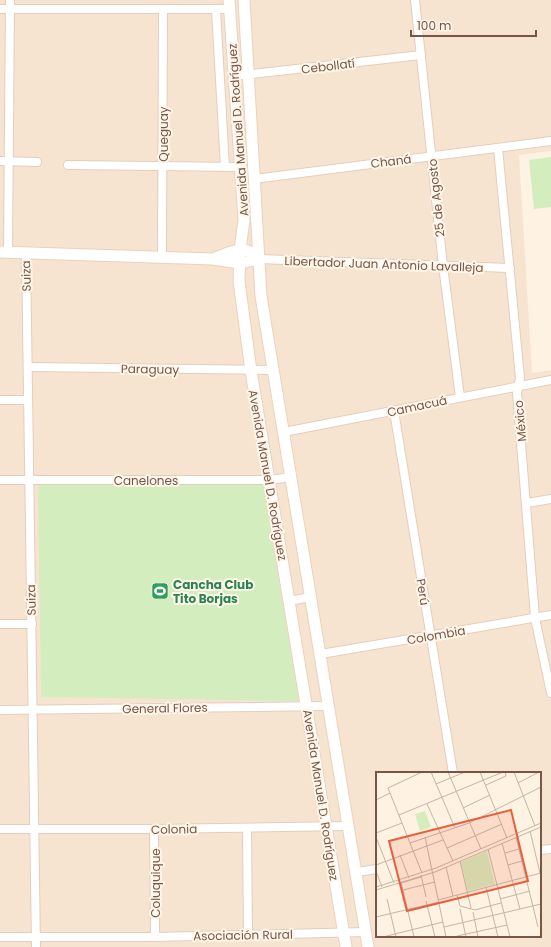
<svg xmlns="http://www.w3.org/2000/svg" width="551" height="947" viewBox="0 0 551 947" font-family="Poppins,sans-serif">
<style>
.residential{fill:#f7e4d0;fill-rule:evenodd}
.green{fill:#d3edbf}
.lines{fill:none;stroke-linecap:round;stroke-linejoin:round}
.street-casing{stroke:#e3cebd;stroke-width:10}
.secondary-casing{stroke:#ebd1bc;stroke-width:13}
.street{stroke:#fff;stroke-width:8}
.secondary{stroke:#fff;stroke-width:11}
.labels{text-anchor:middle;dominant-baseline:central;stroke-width:4;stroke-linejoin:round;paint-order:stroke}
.street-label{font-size:12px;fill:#785646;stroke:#fff6ea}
.leisure-label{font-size:12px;font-weight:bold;fill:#27864d;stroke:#fff6ea;text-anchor:start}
.inset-road{fill:none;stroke:#c8b4a4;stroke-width:1}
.view{fill:#e75f3d;fill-opacity:0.15;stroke:#e75f3d;stroke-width:2}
.inset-edge{fill:none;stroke:#785646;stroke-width:2}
</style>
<rect width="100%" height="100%" fill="#fef2e2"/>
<!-- residential -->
<path class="residential" d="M0 0H551V151L519 155 532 373 551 370V947H0ZM377 773H540V936H377Z"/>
<!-- green -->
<g class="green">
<polygon points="551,157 551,207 534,209 529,160"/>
<polygon points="38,485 263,485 299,701 41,697"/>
</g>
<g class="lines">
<defs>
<g id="street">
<polyline points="415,0 443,266 460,397"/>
<polyline points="0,9 230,9"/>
<polyline points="216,10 225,167"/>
<polyline points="234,76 421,55"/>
<polyline points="498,148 520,378 517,393 535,618 551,693"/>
<polyline points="0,161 37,162"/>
<polyline points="68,165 240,167"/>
<polyline points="254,179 551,141"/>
<polyline points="8,252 10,0"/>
<polyline points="26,253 36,947"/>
<polyline points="162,258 163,10"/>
<polyline points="259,259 510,268"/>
<polyline points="28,367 273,370"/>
<polyline points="0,400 28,400"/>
<polyline points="394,411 453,773"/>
<polyline points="284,432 551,380"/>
<polyline points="0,480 270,480 291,477"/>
<polyline points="527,503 551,499"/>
<polyline points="289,601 311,597"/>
<polyline points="0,624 32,624"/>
<polyline points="321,654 551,615"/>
<polyline points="0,710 329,706"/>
<polyline points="247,828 248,935"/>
<polyline points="0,829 154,829 348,826"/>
<polyline points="154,829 155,937"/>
<polyline points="540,850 551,849"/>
<polyline points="357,872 377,869"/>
<polyline points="0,937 155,937 365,932"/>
</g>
<g id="secondary">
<polyline points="229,0 244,220 240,250 239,281 251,371 346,947"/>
<polyline points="244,0 261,296 368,947"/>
<path d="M0 252 213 259 239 263 259 259C245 243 230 252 213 259"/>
</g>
</defs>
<!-- street casing -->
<use href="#street" class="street-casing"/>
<!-- secondary casing -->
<use href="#secondary" class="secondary-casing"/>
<!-- street -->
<use href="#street" class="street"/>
<!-- secondary -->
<use href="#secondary" class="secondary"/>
</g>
<!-- icons -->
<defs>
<symbol id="stadium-square" viewBox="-11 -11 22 22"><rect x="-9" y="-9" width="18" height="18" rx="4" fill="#2e9e5b" stroke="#fff6ea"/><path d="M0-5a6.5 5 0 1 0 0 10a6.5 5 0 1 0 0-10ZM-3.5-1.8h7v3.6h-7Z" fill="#fff"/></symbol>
</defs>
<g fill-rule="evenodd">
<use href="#stadium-square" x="150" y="581" width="20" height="20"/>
</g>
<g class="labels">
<!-- street labels -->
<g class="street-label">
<text transform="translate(328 66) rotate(-7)">Cebollatí</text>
<text transform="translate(238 130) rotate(-94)">Avenida Manuel D. Rodríguez</text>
<text transform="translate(163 134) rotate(-90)">Queguay</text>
<text transform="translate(391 161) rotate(-7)">Chaná</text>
<text transform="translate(436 198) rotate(-96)">25 de Agosto</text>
<text transform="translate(384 264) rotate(2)">Libertador Juan Antonio Lavalleja</text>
<text transform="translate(26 276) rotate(-91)">Suiza</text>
<text transform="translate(150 369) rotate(1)">Paraguay</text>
<text transform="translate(417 406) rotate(-12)">Camacuá</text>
<text transform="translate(520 421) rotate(-95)">México</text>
<text transform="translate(268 475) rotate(80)">Avenida Manuel D. Rodríguez</text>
<text x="146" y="480">Canelones</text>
<text transform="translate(423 592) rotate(81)">Perú</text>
<text transform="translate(31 600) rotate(-91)">Suiza</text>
<text transform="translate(436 635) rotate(-10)">Colombia</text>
<text transform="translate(165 708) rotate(-1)">General Flores</text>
<text transform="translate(321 795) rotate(81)">Avenida Manuel D. Rodríguez</text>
<text transform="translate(174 829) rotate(-1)">Colonia</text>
<text transform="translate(155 883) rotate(-90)">Coluquique</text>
<text transform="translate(243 935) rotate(-1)">Asociación Rural</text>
</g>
<!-- leisure labels -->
<g class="leisure-label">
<text x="173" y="584">Cancha Club<tspan x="173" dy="14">Tito Borjas</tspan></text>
</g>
</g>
<!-- overview -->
<g transform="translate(376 772)">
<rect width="165" height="165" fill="#fef2e2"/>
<path d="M49 39 55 55 44 59 39 42ZM111 79 119 112 92 119 85 90Z" fill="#d3edbf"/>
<path class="inset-road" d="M55 0 79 56M72 0 105 77M104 0 131 66M138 0 159 54M142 11 163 0M60 12 89 0M110 13 130 4 129 0M0 28 14 21M51 32 77 89M87 36 114 23M23 43 127 0M154 59 164 101M0 61 26 51M0 65 18 111M49 65 70 165M140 65 162 155M34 71 93 51 165 15M126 71 144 137M71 76 126 52M112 77 134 165M129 81 143 77M24 83 33 106M84 89 95 136M0 93 67 68M132 93 146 89M70 95 77 124M0 99 6 115M46 101 12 16 46 0M45 103 50 125M25 110 38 165M25 111 45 105M0 115 60 96 165 51M110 115 122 165M0 118 59 100 165 55M27 118 59 110M81 123 84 134 99 138 125 131M11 127 20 165M124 127 154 119M62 128 165 101M50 129 59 165M84 137 90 165M97 140 102 165M0 145 63 130M68 155 165 132M7 165 67 150M77 165 131 153"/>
<path class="view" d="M135 38 152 109 31 139 13 69Z"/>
<rect width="165" height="165" class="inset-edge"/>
</g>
<!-- scale -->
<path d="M411 30v6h125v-6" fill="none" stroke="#785646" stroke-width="2"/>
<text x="417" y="30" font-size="12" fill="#785646" stroke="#fff6ea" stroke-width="3" paint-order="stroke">100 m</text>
</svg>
